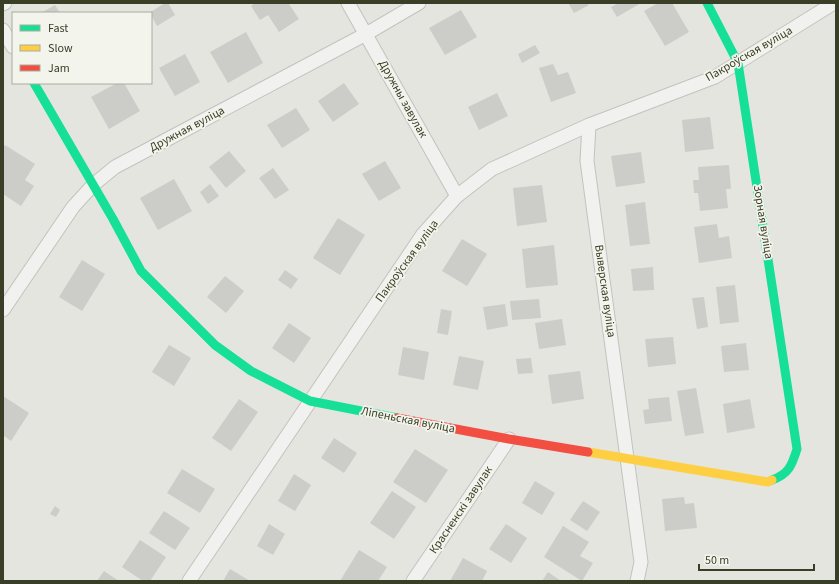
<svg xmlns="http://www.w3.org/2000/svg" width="839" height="584" viewBox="0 0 839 584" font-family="'Source Sans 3',sans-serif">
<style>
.building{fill:#cccdc8}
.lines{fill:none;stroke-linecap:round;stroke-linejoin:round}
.street-casing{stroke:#c2c3be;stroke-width:15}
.street{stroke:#f1f1ef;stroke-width:13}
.fast{stroke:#16e098;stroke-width:9}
.slow{stroke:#ffcf43;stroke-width:9}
.jam{stroke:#f24e42;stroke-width:9}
.labels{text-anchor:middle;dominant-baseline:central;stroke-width:3.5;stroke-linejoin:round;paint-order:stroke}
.street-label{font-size:12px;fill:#393e27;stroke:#f3f5ed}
</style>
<rect width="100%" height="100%" fill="#e4e5df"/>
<!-- building -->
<g class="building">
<polygon points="165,3 168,3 175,15 157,26 151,15 151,13 149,13"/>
<polygon points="255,3 290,3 289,4 299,19 279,32 268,15 260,20 251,6"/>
<polygon points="568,3 587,3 589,5 574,13"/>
<polygon points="619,3 641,3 617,17 611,7"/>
<polygon points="658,3 672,3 689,32 665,46 644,11"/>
<polygon points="55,5 60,13 41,13"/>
<polygon points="461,10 477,37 445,55 429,28"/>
<polygon points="246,32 263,63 228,83 210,52"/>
<polygon points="535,45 540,53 522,63 518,54"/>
<polygon points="185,54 200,82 175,96 159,68"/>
<polygon points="553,64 558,75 568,72 576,93 551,102 539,68"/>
<polygon points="117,83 124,83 140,111 109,129 91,97"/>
<polygon points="344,83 359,104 333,122 318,101"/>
<polygon points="497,93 508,116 479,130 468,107"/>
<polygon points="296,108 310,130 282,148 267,125"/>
<polygon points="710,117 714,149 685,152 682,120"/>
<polygon points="5,145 35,164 25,180 34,186 21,206 3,194 3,148"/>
<polygon points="229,151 246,171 226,188 209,167"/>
<polygon points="641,152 645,183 616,187 611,156"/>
<polygon points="385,161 401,188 379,201 362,174"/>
<polygon points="729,165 731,189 726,189 728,208 700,211 698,193 694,193 693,180 699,180 698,167"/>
<polygon points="273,168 289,190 275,199 259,178"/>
<polygon points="174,179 192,211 158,230 140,198"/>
<polygon points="210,184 219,196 208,204 200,192"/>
<polygon points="542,185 547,222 517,226 513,188"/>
<polygon points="645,202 650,244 630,246 625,205"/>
<polygon points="338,218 365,235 340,275 313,258"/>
<polygon points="717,224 719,238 729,236 732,258 699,263 694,227"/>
<polygon points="462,239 487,254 467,286 442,271"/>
<polygon points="554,245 558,285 526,288 522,249"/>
<polygon points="82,260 105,274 82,311 59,297"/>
<polygon points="653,267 654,290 633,291 631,269"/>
<polygon points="285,270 298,279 291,289 278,280"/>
<polygon points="225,276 244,291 226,313 207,297"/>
<polygon points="735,285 739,322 720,324 716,287"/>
<polygon points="704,297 708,327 697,329 692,298"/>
<polygon points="539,299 541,318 512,320 510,301"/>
<polygon points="505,304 508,326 487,330 483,307"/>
<polygon points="441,309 452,311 448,335 437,333"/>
<polygon points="562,319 566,345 539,349 535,323"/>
<polygon points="289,323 311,338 294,363 272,348"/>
<polygon points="673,337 676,364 648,367 645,339"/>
<polygon points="746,343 749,370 724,372 721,346"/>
<polygon points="169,345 191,358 174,386 152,372"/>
<polygon points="403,347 429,352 424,380 398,375"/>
<polygon points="459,356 484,361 478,390 453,385"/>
<polygon points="531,358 533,373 518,374 516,359"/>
<polygon points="580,371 584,399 552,404 548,375"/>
<polygon points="696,388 704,433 685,436 677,391"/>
<polygon points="3,396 29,413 11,441 3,435"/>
<polygon points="669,397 672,421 645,424 643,410 649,409 648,399"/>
<polygon points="239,399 258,412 231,451 212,438"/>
<polygon points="750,399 755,428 727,433 723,404"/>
<polygon points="334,438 357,453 344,473 321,458"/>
<polygon points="415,449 448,470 426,503 393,482"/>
<polygon points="182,469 215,489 200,513 167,493"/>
<polygon points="294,474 311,485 295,511 278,501"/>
<polygon points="535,481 555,493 542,515 522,503"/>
<polygon points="392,491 416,507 394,539 370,523"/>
<polygon points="684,497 685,504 694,503 697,528 665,531 662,499"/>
<polygon points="583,501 600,512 587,531 570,520"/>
<polygon points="55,506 60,510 56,517 50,514"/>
<polygon points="164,511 190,528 175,550 149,533"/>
<polygon points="269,524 285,534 273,555 257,546"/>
<polygon points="506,524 527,538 511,563 489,549"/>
<polygon points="563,526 589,542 580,556 593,563 582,581 544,557"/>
<polygon points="140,540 166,557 150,581 143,581 122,567"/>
<polygon points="359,550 387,567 378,581 340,581"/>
<polygon points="463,558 487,571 482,581 450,581"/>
<polygon points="230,569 250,581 223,581"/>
<polygon points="104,571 119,581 97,581"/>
<polygon points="548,572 561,581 542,581"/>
</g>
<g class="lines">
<defs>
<g id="street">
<polyline points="348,3 457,196"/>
<polyline points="3,4 5,3"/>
<polyline points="3,30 13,47"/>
<polyline points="589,125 587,161 641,562 637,581"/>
<polyline points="3,310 73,207 93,185 115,167 366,34 419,3"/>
<polyline points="189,581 423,234 457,196 492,169 589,125 715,77 834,3"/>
<polyline points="413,581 509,439"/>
</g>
</defs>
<!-- street casing -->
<use href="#street" class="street-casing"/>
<!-- street -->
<use href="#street" class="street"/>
<!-- fast -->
<g class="fast">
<path d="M707 3 738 63 797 449C792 465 789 474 772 480"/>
<polyline points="34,83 113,219 141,271 215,345 251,371 310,401 397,418"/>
</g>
<!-- slow -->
<polyline class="slow" points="588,452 768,482 772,480"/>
<!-- jam -->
<polyline class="jam" points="397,418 509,439 588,452"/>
</g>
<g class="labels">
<!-- street labels -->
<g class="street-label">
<text transform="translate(749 54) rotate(-30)">Пакроўская вуліца</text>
<text transform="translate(403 99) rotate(61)">Дружны завулак</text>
<text transform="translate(187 129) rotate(-28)">Дружная вуліца</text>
<text transform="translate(763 222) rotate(81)">Зорная вуліца</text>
<text transform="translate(407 261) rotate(-54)">Пакроўская вуліца</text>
<text transform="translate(605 291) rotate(82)">Выверская вуліца</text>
<text transform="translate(408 420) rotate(11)">Ліпеньская вуліца</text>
<text transform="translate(461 510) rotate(-56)">Красненскі завулак</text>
</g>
</g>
<!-- border -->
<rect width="839" height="584" fill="none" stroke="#393e27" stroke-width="8"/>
<!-- legend -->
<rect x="12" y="12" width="140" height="72" fill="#f3f5ed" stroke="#a9ac9e"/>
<rect x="20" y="25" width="20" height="6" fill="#16e098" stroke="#a9ac9e"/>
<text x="48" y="32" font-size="12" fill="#393e27">Fast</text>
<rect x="20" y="45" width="20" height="6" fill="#ffcf43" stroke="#a9ac9e"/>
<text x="48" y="52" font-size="12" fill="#393e27">Slow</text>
<rect x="20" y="65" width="20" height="6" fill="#f24e42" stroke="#a9ac9e"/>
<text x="48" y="72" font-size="12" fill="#393e27">Jam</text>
<!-- scale -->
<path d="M699 564v6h115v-6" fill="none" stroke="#393e27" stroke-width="2"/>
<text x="705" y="564" font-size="12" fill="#393e27" stroke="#f3f5ed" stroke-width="3" paint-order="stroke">50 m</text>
</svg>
